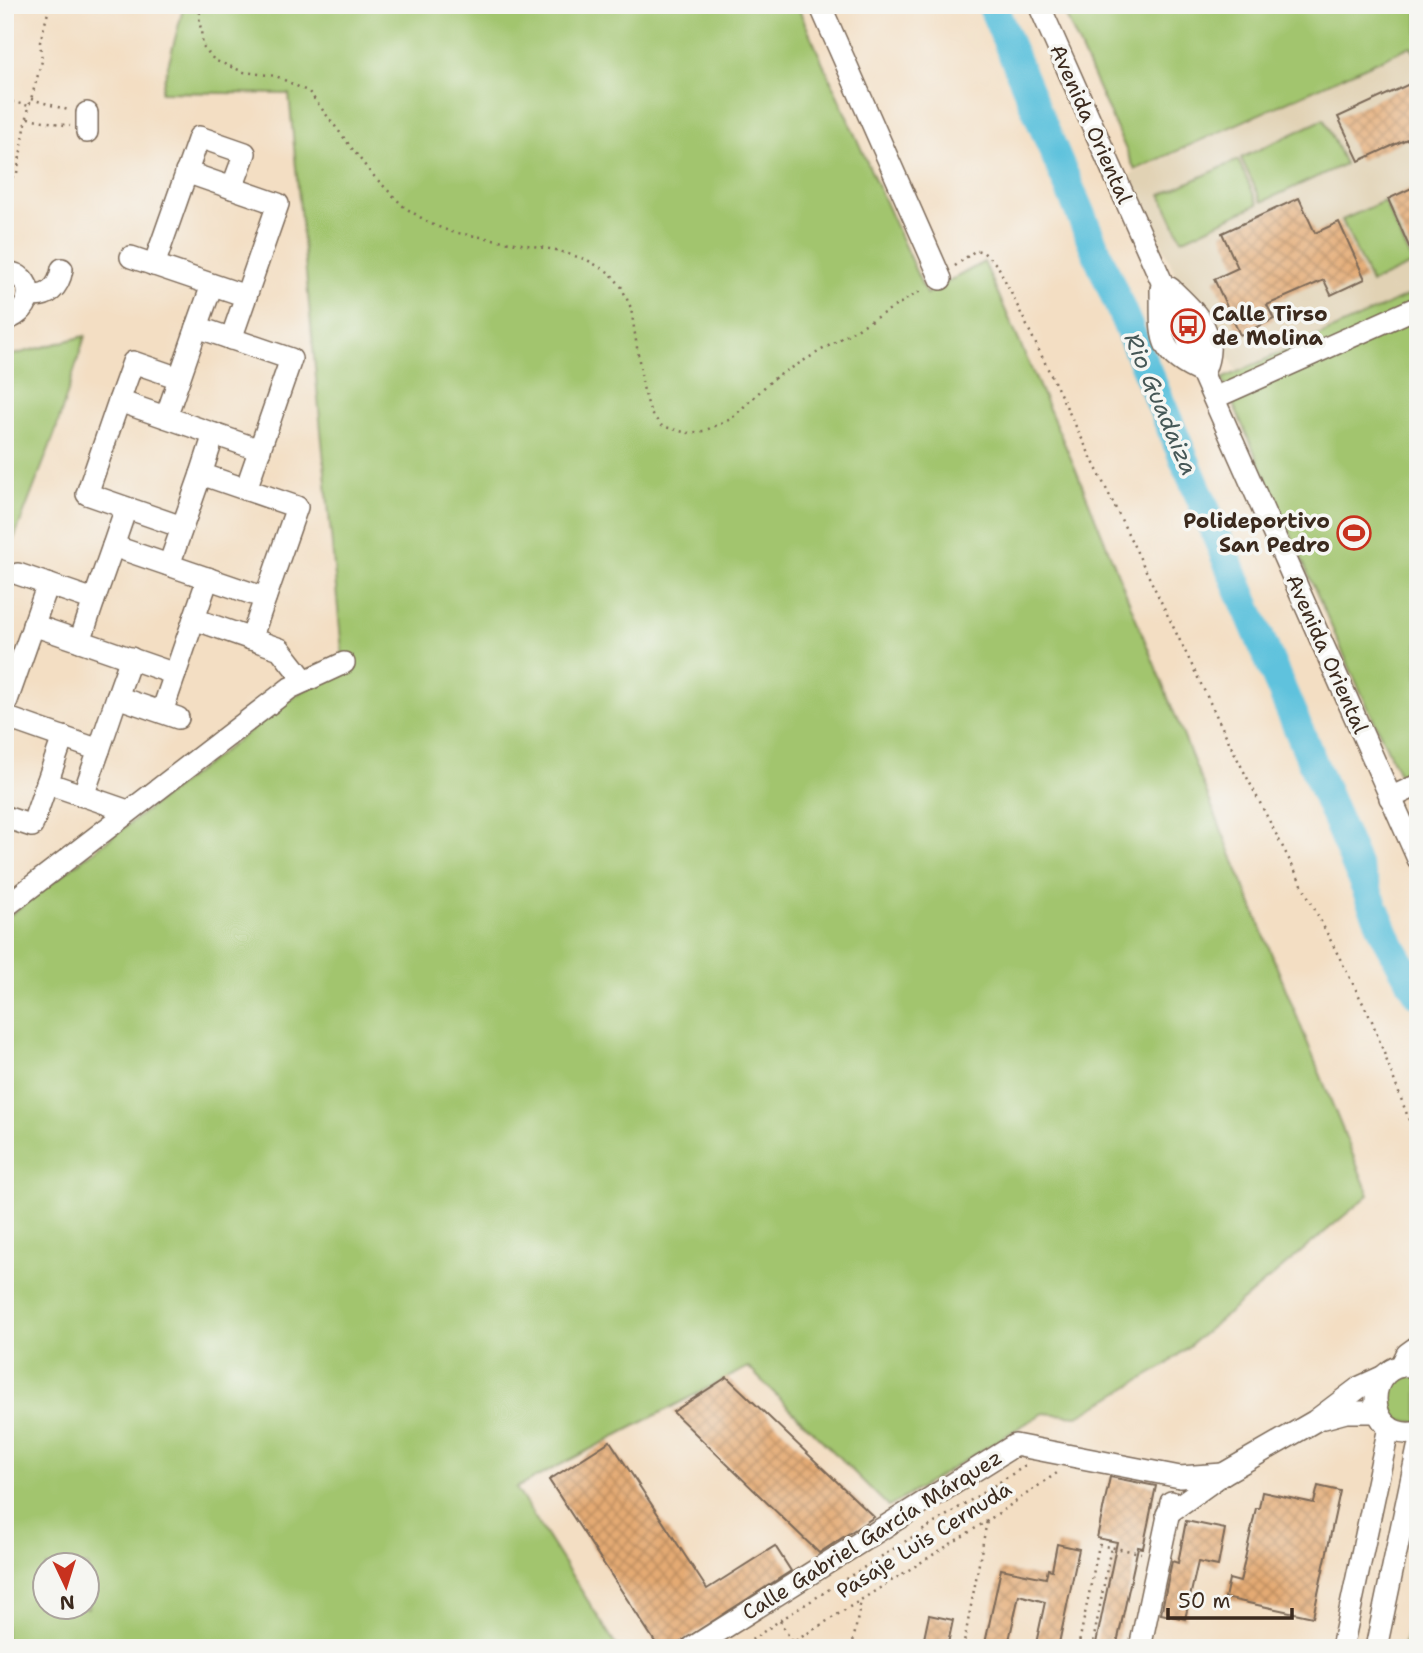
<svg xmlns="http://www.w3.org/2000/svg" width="1423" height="1653" viewBox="0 0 1423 1653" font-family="'Shantell Sans',sans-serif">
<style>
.built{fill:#e1d2b4}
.grass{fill:#a2c56e;stroke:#6e7846;stroke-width:2;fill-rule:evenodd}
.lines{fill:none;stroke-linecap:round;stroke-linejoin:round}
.river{stroke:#5fc2dd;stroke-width:30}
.building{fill:url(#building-cross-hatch)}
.minor-casing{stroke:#7b6958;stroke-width:24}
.path{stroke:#7b6958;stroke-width:2.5;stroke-dasharray:2 5;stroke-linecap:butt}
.minor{stroke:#fff;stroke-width:21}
.labels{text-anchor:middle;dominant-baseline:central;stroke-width:7;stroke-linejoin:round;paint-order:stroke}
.street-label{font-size:21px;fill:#3b2a1e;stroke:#f6f6f2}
.poi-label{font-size:21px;font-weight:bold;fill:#3b2a1e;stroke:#f6f6f2;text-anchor:start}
.water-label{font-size:23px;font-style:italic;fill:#465857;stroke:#f6f6f2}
</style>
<defs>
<pattern id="building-cross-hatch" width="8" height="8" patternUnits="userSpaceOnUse" patternTransform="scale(1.75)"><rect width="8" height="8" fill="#e4aa73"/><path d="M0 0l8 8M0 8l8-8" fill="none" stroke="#ba8b5e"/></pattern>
</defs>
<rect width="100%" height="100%" fill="#f6f6f2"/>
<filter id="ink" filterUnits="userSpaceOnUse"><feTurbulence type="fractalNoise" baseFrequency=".0143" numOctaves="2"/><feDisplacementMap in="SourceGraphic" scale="14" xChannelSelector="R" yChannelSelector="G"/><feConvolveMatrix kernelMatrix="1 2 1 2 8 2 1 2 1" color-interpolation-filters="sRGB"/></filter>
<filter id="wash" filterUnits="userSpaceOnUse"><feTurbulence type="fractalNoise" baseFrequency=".00686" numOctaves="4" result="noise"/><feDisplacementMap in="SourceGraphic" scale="28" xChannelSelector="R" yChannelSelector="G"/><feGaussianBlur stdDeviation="1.57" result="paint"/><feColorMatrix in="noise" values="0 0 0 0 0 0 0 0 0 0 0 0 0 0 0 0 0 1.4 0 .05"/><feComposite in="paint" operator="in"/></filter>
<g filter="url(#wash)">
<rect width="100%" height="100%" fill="#f3dec3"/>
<!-- built -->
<polygon class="built" points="1410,48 1418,66 1418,291 1237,373 1212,318 1180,284 1130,175"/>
<!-- grass -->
<g class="grass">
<path d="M184 5H797L926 294 984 262 1076 470 1369 1195 1165 1366 1078 1416 1043 1413 889 1507 748 1367 516 1488 618 1648H5V919L302 691 344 672 289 94 161 92ZM46 1566H88V1608H46Z"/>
<polygon points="1061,5 1418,5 1418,60 1411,46 1135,170"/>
<polygon points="1324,119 1345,164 1262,202 1241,158"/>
<polygon points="1238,160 1258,204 1182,240 1161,195"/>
<polygon points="1384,201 1413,264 1371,283 1342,220"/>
<polygon points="1418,291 1418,815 1352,673 1222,379"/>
<polygon points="85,336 55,433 5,562 5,357"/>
<path d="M1400 1376H1418V1422C1383 1424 1374 1398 1400 1376Z"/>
<polygon points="1418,1579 1418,1648 1403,1648"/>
</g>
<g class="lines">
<!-- river -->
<polyline class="river" points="992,5 1389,943 1418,993"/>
</g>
<g id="blocks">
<!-- building -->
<g class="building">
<polygon points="1418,80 1418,134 1359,161 1338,117"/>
<polygon points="1418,185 1418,267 1388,199"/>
<polygon points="1299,198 1315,233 1339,222 1365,279 1331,295 1324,280 1267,305 1274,319 1240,335 1214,279 1238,268 1222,233"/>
<polygon points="727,1377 874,1517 819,1553 673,1412"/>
<polygon points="610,1441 707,1589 775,1546 791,1571 671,1648 659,1648 549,1480"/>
<polygon points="1110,1477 1156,1486 1143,1548 1138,1547 1116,1648 1095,1648 1117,1542 1097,1538"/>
<polygon points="1318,1486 1340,1491 1313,1617 1225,1598 1229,1579 1240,1582 1256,1508 1259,1508 1262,1492 1314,1503"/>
<polygon points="1186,1521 1225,1529 1218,1566 1198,1562 1185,1619 1161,1614 1172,1561 1178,1563"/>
<polygon points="1057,1544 1079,1549 1058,1648 1035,1648 1045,1602 1019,1595 1008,1645 1006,1645 1005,1648 984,1648 1001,1569 1046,1578 1048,1569 1052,1570"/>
<polygon points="929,1615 953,1620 947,1648 922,1648"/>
</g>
</g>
</g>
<g filter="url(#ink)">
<use href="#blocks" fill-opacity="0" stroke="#7b6958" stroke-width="2"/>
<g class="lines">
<defs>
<g id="minor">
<polyline points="820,5 941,279"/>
<polyline points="1039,5 1418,859"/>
<polyline points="87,132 87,113"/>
<polyline points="186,172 278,204 246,296"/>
<polyline points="131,257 246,296 231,339"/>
<polyline points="154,265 199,137 245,153 232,188"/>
<path d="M5 272C36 274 36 311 5 320"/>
<polyline points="212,285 197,327 291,359 246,489"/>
<path d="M1170 288C1197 314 1221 334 1203 373"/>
<path d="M1161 289C1162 336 1155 353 1203 373"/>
<path d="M29 295C48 299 59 287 62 269"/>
<polyline points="179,378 133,362 119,401 260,450"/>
<polyline points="1214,398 1418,307"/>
<polyline points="119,401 87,494 182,527"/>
<polyline points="166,417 197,327"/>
<polyline points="214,434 201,474 297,507 251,639"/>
<polyline points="126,508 113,546 265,598"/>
<polyline points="169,565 201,474"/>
<polyline points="18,574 94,600 80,641 33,625"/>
<polyline points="94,600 113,546"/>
<polyline points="194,619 280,649 305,681"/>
<polyline points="80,641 175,674"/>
<polyline points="131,658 117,697 178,718"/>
<polyline points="5,706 48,584"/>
<polyline points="162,712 208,578"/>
<polyline points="5,717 99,750 83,796"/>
<polyline points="99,750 117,697"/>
<polyline points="47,783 128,811"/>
<polyline points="1390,798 1418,785"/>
<polyline points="5,817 32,826 63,737"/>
<polyline points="5,907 290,688 344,663"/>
<polyline points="1401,1366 1407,1354 1418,1346"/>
<path d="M1418 1367C1361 1355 1363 1444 1418 1432"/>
<polyline points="1324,1418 1346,1412 1378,1412"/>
<polyline points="1167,1514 1223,1474 1315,1421 1360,1387 1384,1376"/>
<polyline points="692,1648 1015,1445 1180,1477 1223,1474"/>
<polyline points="1140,1648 1171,1502"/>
<polyline points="1342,1648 1389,1427"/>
<polyline points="1376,1648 1418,1448"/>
</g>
</defs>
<!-- minor casing -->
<use href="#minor" class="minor-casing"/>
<!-- path -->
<g class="path">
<polyline points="202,5 199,16 203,46 214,60 244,72 276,76 309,92 370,172 404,207 431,224 452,232 556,250 587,260 610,273 621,286 631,308 643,387 651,414 662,426 687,433 704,431 731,419 773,379 924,289"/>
<polyline points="31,99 68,110"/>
<polyline points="5,100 29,106"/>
<polyline points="28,118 70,126"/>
<polyline points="5,179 11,178 17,173 29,106 42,61 40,42 50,5"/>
<polyline points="955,266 976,250 983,252 998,266 1235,754 1372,1021 1418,1144"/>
<polyline points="780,1621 792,1642"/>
<polyline points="740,1648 779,1621 1025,1466"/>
<polyline points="784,1648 987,1521 1057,1473"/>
<polyline points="852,1648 861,1600"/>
<polyline points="963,1648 987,1521"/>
<polyline points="1078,1648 1099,1545 1141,1553"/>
<polyline points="1092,1648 1111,1547"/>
</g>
<!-- minor -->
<use href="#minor" class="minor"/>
</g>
</g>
<!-- icons -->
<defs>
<symbol id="bus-ring" viewBox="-11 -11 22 22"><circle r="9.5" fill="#f6f6f2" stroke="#c8321e" stroke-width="1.5"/><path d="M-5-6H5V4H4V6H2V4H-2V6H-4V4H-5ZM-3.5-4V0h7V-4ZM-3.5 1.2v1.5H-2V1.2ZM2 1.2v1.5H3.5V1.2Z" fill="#c8321e"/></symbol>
<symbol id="stadium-ring" viewBox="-11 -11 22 22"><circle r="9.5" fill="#f6f6f2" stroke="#c8321e" stroke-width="1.5"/><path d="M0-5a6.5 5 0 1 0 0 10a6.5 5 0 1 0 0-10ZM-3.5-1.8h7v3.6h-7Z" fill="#c8321e"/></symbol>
</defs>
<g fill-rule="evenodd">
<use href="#bus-ring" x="1169" y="307" width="38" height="38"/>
<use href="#stadium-ring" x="1335" y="514" width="38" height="38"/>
</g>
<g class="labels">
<!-- street labels -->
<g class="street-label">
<text transform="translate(1091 124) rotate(66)">Avenida Oriental</text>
<text transform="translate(1327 654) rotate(66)">Avenida Oriental</text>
<text transform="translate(872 1535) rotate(-32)">Calle Gabriel García Márquez</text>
<text transform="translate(924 1540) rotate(-32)">Pasaje Luis Cernuda</text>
</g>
<!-- poi labels -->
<g class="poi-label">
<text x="1212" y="314">Calle Tirso<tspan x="1212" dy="24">de Molina</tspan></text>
<text x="1330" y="521" text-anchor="end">Polideportivo<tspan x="1330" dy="24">San Pedro</tspan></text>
</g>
<!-- water labels -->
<g class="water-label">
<text transform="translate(1161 404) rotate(67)">Rio Guadaiza</text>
</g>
</g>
<!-- margin -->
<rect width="1423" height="1653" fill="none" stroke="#f6f6f2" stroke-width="28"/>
<!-- north arrow -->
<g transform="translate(66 1586) rotate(176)"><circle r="33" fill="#f6f6f2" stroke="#aba49d" stroke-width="2"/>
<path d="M0-5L12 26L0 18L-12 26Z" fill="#c8321e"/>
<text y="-10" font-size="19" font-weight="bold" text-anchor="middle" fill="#3b2a1e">N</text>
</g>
<!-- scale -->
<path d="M1168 1608v10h124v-10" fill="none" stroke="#3b2a1e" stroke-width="3.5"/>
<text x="1178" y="1608" font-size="21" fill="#3b2a1e" stroke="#f6f6f2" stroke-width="5" paint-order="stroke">50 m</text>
</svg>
